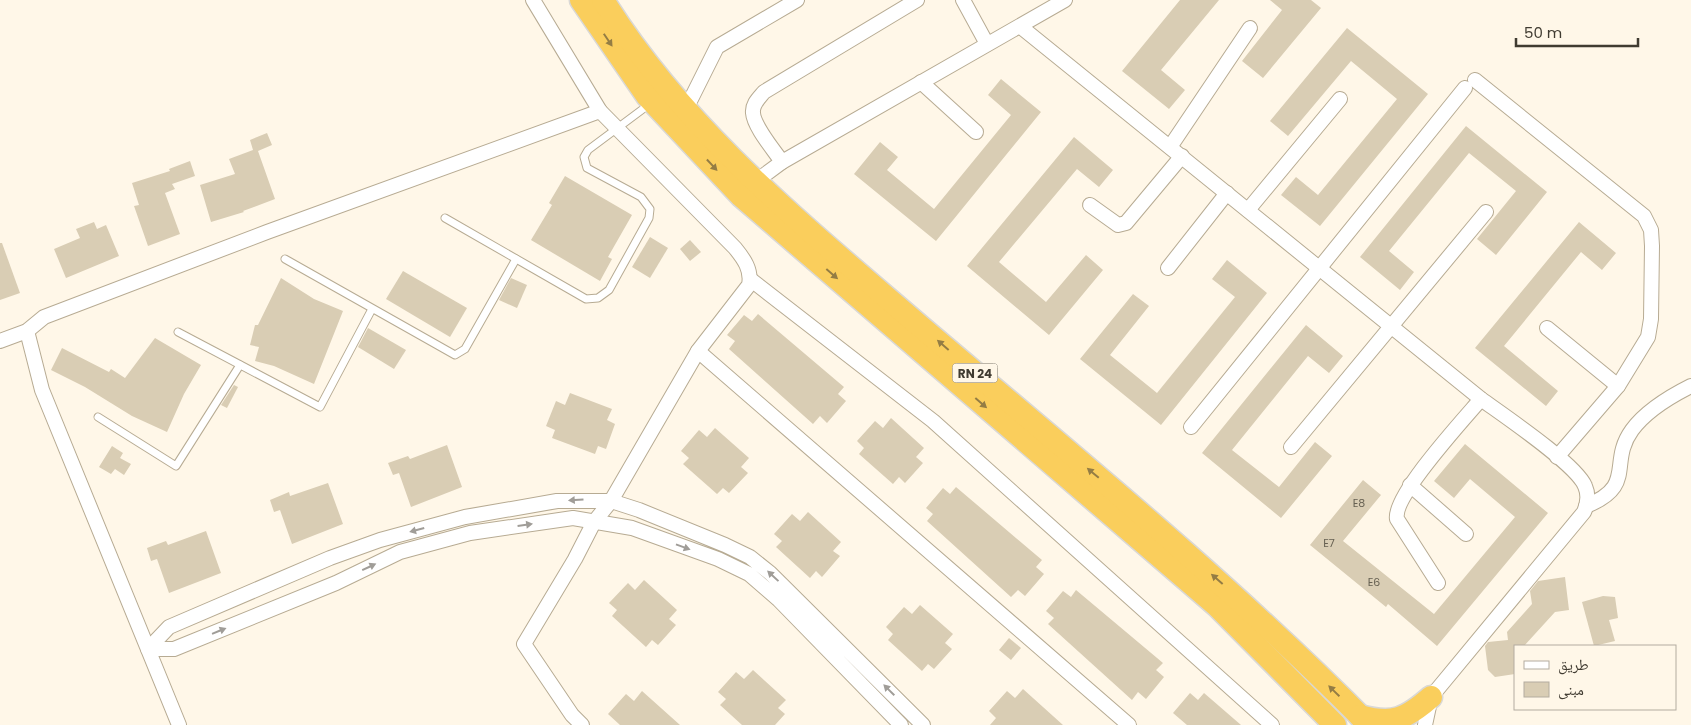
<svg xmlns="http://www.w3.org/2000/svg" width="1691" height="725" viewBox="0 0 1691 725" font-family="Poppins,'Noto Naskh Arabic',sans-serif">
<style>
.building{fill:#d9cdb4}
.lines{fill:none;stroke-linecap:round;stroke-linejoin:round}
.service-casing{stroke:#b7ab93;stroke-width:9}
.minor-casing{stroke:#b7ab93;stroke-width:16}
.trunk-casing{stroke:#d9d8d6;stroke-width:25}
.service{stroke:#fff;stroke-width:7}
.minor{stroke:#fff;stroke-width:14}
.trunk{stroke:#face5c;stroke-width:22}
.oneway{fill:#947d44}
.oneway2{fill:#a09d98}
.labels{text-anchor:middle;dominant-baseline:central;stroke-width:5;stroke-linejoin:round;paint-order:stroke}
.number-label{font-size:11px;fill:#666052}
.shield{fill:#fff7e8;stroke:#797368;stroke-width:1}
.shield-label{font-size:12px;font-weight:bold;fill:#403b31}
</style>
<rect width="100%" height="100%" fill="#fff7e8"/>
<!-- building -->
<g class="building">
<polygon points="1180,0 1219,0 1161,70 1185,90 1169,109 1122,71"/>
<polygon points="1270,0 1311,0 1321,8 1263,78 1242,61 1282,10"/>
<polygon points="1347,28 1428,94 1320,226 1281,195 1296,177 1318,195 1397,99 1351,61 1288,136 1270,121"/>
<polygon points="1001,79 1041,112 936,241 854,174 880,142 898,157 887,170 934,209 1011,115 988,95"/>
<polygon points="1466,126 1547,192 1496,255 1477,239 1516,191 1469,153 1389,251 1414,272 1400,290 1360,257"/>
<polygon points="267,133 272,145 258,151 275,199 243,211 244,212 211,222 200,185 235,174 229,159 253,150 250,140"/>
<polygon points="1074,137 1113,170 1099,187 1077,169 999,262 1046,302 1086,255 1103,270 1049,335 967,266"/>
<polygon points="190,161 195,176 172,184 175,189 165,193 180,234 148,246 134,206 139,205 132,183 170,171 169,169"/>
<polygon points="565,176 632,215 608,257 612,259 600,281 531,240 552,205 549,203"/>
<polygon points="94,222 97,229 106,225 119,256 66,278 54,249 80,238 76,229"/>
<polygon points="1579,222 1616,253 1602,270 1581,252 1504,346 1558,391 1546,406 1475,348"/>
<polygon points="650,237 668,248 650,278 632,267"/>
<polygon points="690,240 701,252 690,261 680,249"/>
<polygon points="0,243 2,243 20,293 0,300"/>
<polygon points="1227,260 1267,293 1161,425 1080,359 1133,294 1149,306 1110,355 1157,393 1235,297 1212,279"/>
<polygon points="403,271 467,308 450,337 386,299"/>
<polygon points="281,278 314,299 343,311 314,384 274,366 255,361 259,347 250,345 255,325 258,325"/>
<polygon points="511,278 527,285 517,308 499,300"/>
<polygon points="758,314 844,387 838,394 846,401 827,423 820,416 813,424 729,349 735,341 727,335 744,315 752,321"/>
<polygon points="1306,325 1343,356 1329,373 1308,356 1232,450 1279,487 1315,442 1332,456 1281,518 1202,453"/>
<polygon points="368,328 406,350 394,369 358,347"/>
<polygon points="155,338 201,365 184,394 167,432 132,416 85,387 51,370 62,348 109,372 111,369 125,378"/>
<polygon points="234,385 238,387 227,408 221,405"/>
<polygon points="570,393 612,409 607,420 615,424 606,449 598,446 595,454 552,438 555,430 546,426 556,401 565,405"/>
<polygon points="891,418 924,448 916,457 923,463 905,483 899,477 893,484 859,454 864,448 857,441 875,421 883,428"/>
<polygon points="715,428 749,458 741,467 748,473 729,493 723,488 717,494 683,464 689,458 681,451 699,430 707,437"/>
<polygon points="1465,444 1548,513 1437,646 1388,604 1386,607 1310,545 1363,480 1381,495 1343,541 1434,614 1515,517 1470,479 1454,498 1434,481"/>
<polygon points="447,445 462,487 411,507 399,473 393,475 388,463 408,456 410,459"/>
<polygon points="112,446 123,453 120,458 131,464 124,475 115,469 111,474 99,467"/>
<polygon points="328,483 343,524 292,544 280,510 274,512 270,500 289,492 290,496"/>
<polygon points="956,487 1042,560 1036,567 1044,574 1025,596 1018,590 1011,597 927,521 933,514 926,508 943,488 950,494"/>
<polygon points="808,512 841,542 833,551 840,556 822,577 816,571 810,578 776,547 782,541 774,534 792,514 800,521"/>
<polygon points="206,531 221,573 169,593 157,559 151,561 147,548 166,541 168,545"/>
<polygon points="1565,577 1569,610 1555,612 1524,646 1515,646 1515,674 1495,677 1488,670 1485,646 1488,642 1508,640 1507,632 1532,604 1530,591 1538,581"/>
<polygon points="644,580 677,610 669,619 676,625 658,645 652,640 646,647 612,616 617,610 609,603 628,583 635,590"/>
<polygon points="1076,590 1163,663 1156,670 1164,677 1146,699 1138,692 1132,700 1048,624 1054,618 1046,611 1063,591 1071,597"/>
<polygon points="1603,596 1615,597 1618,618 1609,620 1615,641 1594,646 1582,602"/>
<polygon points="920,605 953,634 945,643 952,649 934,669 928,664 922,671 888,640 893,634 886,627 904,607 912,614"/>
<polygon points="1009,638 1021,648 1011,660 999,650"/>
<polygon points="753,670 786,700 778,708 785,714 775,725 742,725 720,705 726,699 718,692 736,672 744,679"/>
<polygon points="1023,689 1063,725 990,725 996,718 989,711 1007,691 1015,698"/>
<polygon points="642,691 680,725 620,725 608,714 626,694 634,701"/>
<polygon points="1190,693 1198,700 1204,693 1241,725 1187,725 1173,713"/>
</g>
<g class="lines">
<defs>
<g id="service">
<polyline points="445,218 586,299 598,298 609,290 649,218 650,209 641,197 587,168 584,157 588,150 651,103"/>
<polyline points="285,259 455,355 465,349 516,259"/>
<polyline points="178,332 320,407 372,309"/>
<polyline points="98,417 176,466 240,365"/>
</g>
<g id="minor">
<polyline points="533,0 600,111"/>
<polyline points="963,0 987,44"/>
<path d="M1021 27 1481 399C1503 415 1576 464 1585 486 1589 495 1588 503 1584 512L1431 697 1425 725"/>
<polyline points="1475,80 1644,216 1651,230 1652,246 1651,319 1648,337 1618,386 1557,457"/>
<polyline points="921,82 976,132"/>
<polyline points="686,109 717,47 797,0"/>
<polyline points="1170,147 1250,28"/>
<path d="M782 162C774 150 754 127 753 113 752 104 759 98 764 92L917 0"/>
<polyline points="755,182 782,162 1065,0"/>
<polyline points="1090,205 1118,225 1126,223 1182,156"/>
<polyline points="1248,210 1340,99"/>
<polyline points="1168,268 1227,193"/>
<polyline points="750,279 933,421 1272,725"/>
<polyline points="1547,328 1618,386"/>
<polyline points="27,331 42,390 179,725"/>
<path d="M0 341 27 331 44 317 267 232 600 111 735 248C744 259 752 270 749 285L698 351 611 501 594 522 575 559 524 644 572 715 582 725"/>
<polyline points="698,351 1129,725"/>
<polyline points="1191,427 1465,88"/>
<polyline points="1291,447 1486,212"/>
<polyline points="1410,485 1466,534"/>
<path d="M1586 506C1637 486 1608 463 1632 430 1646 411 1671 396 1691 386"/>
<path d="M1438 583 1397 519C1392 497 1464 419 1481 399"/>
<polyline points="901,725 779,600 749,574 718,559 632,528 573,518 470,533 400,552 336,583 174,649 148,649 169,627 330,558 380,540 465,517 557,501 611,501 639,510 725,545 750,557 770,573 923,725"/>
</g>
<g id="trunk">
<polyline points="581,0 647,96 741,196 1217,606 1335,725"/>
<path d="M603 0C684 130 805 227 920 326 1073 456 1228 582 1369 725"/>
<path d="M1360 716C1393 725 1406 719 1431 697"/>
</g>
</defs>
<!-- service casing -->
<use href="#service" class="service-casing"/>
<!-- minor casing -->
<use href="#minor" class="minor-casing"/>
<!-- trunk casing -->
<use href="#trunk" class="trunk-casing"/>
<!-- service -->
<use href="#service" class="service"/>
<!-- minor -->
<use href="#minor" class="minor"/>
<!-- trunk -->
<use href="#trunk" class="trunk"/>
</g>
<!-- one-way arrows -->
<defs><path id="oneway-solid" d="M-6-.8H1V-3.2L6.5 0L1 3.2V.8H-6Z" transform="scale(1.25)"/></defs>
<g class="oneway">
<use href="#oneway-solid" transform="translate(608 40) rotate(56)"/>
<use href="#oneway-solid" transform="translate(712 165) rotate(47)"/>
<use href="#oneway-solid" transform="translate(832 274) rotate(41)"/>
<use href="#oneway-solid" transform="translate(943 345) rotate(-139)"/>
<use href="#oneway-solid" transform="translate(981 403) rotate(41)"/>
<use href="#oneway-solid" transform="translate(1093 473) rotate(-140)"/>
<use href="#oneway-solid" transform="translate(1217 579) rotate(-139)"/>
<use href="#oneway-solid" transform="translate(1334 691) rotate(-136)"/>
</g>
<g class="oneway2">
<use href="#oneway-solid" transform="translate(576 500) rotate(176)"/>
<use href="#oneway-solid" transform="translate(525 525) rotate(-8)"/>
<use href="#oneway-solid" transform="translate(417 530) rotate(165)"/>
<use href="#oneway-solid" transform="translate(683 547) rotate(20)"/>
<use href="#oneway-solid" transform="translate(369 567) rotate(-25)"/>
<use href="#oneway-solid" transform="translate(773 576) rotate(-137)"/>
<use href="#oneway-solid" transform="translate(219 631) rotate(-22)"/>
<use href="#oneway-solid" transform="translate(889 690) rotate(-135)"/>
</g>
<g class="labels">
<!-- number labels -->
<g class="number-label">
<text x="1359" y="503">E8</text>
<text x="1329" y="543">E7</text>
<text x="1374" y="582">E6</text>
</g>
<!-- shield labels -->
<rect class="shield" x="952.5" y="363.5" width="45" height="19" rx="4"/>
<g class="shield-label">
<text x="975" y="373">RN 24</text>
</g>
</g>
<!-- legend -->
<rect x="1514" y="645" width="162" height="65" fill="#fff7e8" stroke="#b3ac9f"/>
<rect x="1524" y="661" width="25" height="8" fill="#ffffff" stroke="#b3ac9f"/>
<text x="1558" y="670" font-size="15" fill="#403b31">طريق</text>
<rect x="1524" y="682" width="25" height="15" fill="#d9cdb4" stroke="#b3ac9f"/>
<text x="1558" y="695" font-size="15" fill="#403b31">مبنى</text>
<!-- scale -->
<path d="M1516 38v8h122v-8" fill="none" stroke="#403b31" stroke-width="2.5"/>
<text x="1524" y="38" font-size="15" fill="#403b31" stroke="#fff7e8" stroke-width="4" paint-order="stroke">50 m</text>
</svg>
